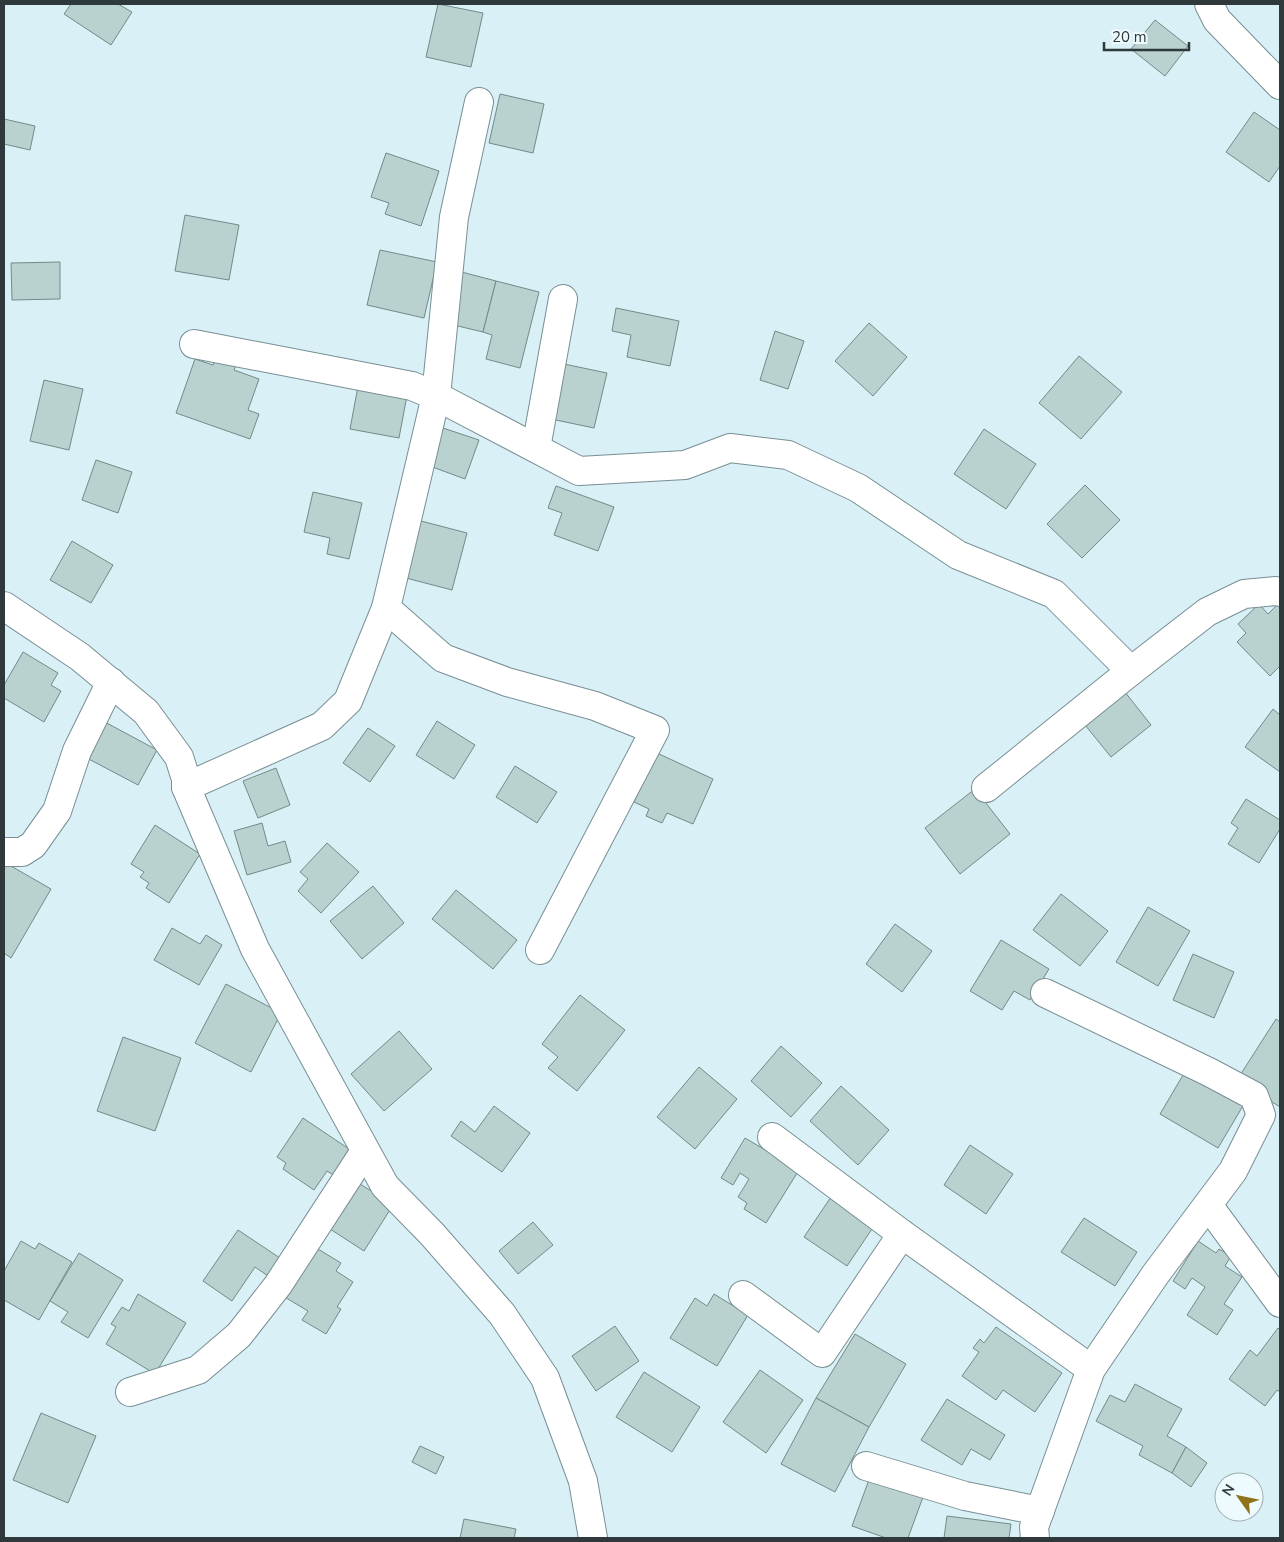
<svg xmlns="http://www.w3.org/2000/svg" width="1284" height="1542" viewBox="0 0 1284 1542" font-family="'Nunito Sans',sans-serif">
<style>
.building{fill:#b9d2cf;stroke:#738a88}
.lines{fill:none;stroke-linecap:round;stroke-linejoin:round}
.minor-casing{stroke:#788f94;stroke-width:30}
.minor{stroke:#fff;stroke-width:28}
</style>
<rect width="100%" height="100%" fill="#d8f0f6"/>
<!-- building -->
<g class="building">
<polygon points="71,4 118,4 132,12 111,45 64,14"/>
<polygon points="438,4 483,13 471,67 426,57"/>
<polygon points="1155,20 1188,46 1165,76 1131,49"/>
<polygon points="500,94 544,104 533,153 489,143"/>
<polygon points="1254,112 1280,130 1280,166 1269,182 1226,152"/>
<polygon points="4,119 35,126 30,150 4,144"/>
<polygon points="386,153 439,171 421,226 385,214 389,203 371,197"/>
<polygon points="185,215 239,225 229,280 175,271"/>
<polygon points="380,250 437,262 424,318 367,305"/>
<polygon points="60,262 60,299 12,300 11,263"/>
<polygon points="458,271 496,281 483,332 445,323"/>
<polygon points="496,281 539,292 520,368 486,359 492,335 483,332"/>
<polygon points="616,308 679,321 670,366 627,357 631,335 612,331"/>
<polygon points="869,323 907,357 873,396 835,361"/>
<polygon points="775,331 804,341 788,389 760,380"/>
<polygon points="216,355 237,362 234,370 259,379 248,410 259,414 250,439 176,413 195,359 213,365"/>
<polygon points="1079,356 1122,392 1081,439 1039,403"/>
<polygon points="564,364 607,373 594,428 551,419"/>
<polygon points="44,380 83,389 69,450 30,441"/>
<polygon points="359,381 408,390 399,438 350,429"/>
<polygon points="440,427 479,440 465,479 427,465"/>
<polygon points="984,429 1036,464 1006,509 954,474"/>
<polygon points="96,460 132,472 118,513 82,500"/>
<polygon points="1085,485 1120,520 1082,558 1047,524"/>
<polygon points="556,486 614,507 598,551 554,535 562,513 548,508"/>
<polygon points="313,492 362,503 349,559 327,554 330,538 304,532"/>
<polygon points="421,521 467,533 452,590 406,578"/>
<polygon points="72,541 113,565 91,603 50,580"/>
<polygon points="1280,602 1280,666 1270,676 1237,642 1246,633 1238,624 1259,604 1268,614"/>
<polygon points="23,652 58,673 51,685 61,691 44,722 4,698 4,685"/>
<polygon points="1121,687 1151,725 1111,757 1081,720"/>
<polygon points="1273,709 1280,715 1280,772 1245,747"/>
<polygon points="103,721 157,750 138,785 83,756"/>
<polygon points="437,721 475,745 454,779 416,755"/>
<polygon points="368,728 395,746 370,782 343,763"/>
<polygon points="657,753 713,779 693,824 667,813 662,823 646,816 649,809 634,802"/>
<polygon points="515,766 557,792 537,823 496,797"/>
<polygon points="276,768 290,805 258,818 243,781"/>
<polygon points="975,789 1010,834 960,874 925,828"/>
<polygon points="1246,799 1280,820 1280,829 1259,863 1228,844 1238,828 1231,823"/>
<polygon points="262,823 268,846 285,841 291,862 247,875 234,831"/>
<polygon points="155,825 200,854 169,903 146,888 149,883 140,877 144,872 131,864"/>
<polygon points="327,843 359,872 321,913 298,891 308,879 300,872"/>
<polygon points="4,862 51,889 11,958 4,953"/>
<polygon points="373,886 404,923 362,959 330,921"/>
<polygon points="456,890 517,940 493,969 432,919"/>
<polygon points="1061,894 1108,931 1080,966 1033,930"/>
<polygon points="1148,907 1190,931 1158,986 1116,962"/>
<polygon points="895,924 932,951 902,992 866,964"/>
<polygon points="172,928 200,944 206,935 222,945 199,985 154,960"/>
<polygon points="1001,940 1049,969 1030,1000 1014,991 1002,1010 970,991"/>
<polygon points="1193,954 1234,972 1214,1018 1173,1000"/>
<polygon points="226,984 281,1013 251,1072 195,1043"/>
<polygon points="580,995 625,1030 577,1091 548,1068 558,1057 542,1044"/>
<polygon points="1276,1019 1280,1022 1280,1107 1237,1080"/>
<polygon points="399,1031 432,1069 384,1111 351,1074"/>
<polygon points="123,1037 181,1058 155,1131 97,1111"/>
<polygon points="781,1046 822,1083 791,1117 751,1081"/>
<polygon points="1189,1065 1247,1099 1218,1148 1160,1114"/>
<polygon points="699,1067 737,1099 695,1149 657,1117"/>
<polygon points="841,1086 889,1130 858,1165 810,1121"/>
<polygon points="494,1106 530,1133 502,1172 451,1136 461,1121 475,1132"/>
<polygon points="303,1118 352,1151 335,1176 327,1171 314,1190 283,1169 286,1163 277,1157"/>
<polygon points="745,1138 799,1170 766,1223 744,1209 747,1203 738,1197 749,1179 740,1173 733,1185 721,1178"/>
<polygon points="970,1145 1013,1174 986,1214 944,1185"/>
<polygon points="357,1182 393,1205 364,1251 327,1227"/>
<polygon points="835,1191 878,1220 847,1266 804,1237"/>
<polygon points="1084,1218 1137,1252 1115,1286 1061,1252"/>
<polygon points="533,1222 553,1245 518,1274 499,1251"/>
<polygon points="238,1230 280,1258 268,1276 255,1267 232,1301 203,1281"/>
<polygon points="21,1241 35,1249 39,1243 72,1262 39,1320 4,1300 4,1271"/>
<polygon points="1198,1241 1216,1253 1219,1249 1231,1256 1225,1266 1242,1277 1224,1304 1233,1310 1217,1335 1187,1315 1205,1287 1192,1278 1185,1289 1173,1281"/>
<polygon points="313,1246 341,1263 336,1271 353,1282 337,1307 341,1309 326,1334 302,1320 308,1311 283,1296"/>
<polygon points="79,1253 123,1280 88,1338 61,1322 68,1312 50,1301"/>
<polygon points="138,1294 186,1323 155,1374 106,1344 116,1327 111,1324 122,1307 129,1311"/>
<polygon points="714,1294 748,1315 717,1366 670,1338 695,1298 707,1306"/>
<polygon points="615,1326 639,1361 596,1391 572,1356"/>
<polygon points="996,1327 1062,1373 1035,1412 1003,1390 996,1400 962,1376 979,1352 973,1348 980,1339 984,1343"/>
<polygon points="1278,1328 1280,1330 1280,1392 1277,1390 1265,1406 1229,1379 1250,1350 1257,1356"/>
<polygon points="855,1334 906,1364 869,1427 816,1398"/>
<polygon points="760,1370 803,1400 766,1453 723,1422"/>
<polygon points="644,1372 700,1407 672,1452 616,1417"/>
<polygon points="1135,1384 1182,1409 1167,1436 1186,1447 1172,1473 1139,1455 1143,1446 1096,1421 1110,1395 1125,1402"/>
<polygon points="816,1398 869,1427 835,1492 781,1464"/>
<polygon points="947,1399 1005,1435 990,1460 971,1449 962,1465 921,1440"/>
<polygon points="41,1413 96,1436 68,1503 13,1480"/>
<polygon points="420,1446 444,1457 436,1474 412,1462"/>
<polygon points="1186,1447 1207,1463 1191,1487 1172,1473"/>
<polygon points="870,1477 923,1497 908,1538 886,1538 852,1526"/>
<polygon points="947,1516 1011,1524 1009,1538 944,1538"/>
<polygon points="464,1519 516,1529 514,1538 460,1538"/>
</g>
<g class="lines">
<defs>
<g id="minor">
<polyline points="1209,4 1217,20 1280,85"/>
<polyline points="194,344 412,386 436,396 579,471 685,465 730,448 788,455 858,488 958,555 1054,594 1131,671"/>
<polyline points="536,448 563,299"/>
<polyline points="4,606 80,657 146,712 179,757 186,779 186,787 255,949 385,1186 432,1234 502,1314 545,1378 583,1481 593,1538"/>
<polyline points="386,608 443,658 507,682 595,706 655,730 540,950"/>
<polyline points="186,787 322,726 348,701 386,608 436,396 454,217 479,102"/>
<polyline points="986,788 1131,671 1207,612 1244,594 1276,591 1280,592"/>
<polyline points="4,852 22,852 33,845 57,811 77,751 111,682"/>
<polyline points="772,1137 902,1234 1091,1369"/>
<polyline points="1208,1205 1280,1303"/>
<polyline points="743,1295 822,1353 902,1234"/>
<polyline points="130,1392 198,1370 239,1335 278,1285 365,1151"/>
<polyline points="866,1466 965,1496 1040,1511"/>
<polyline points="1035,1538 1034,1527 1091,1369 1155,1275 1233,1171 1261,1115 1254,1096 1209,1072 1045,993"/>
</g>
</defs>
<!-- minor casing -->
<use href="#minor" class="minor-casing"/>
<!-- minor -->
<use href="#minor" class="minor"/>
</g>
<!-- border -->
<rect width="1284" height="1542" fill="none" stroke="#2f393b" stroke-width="10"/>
<!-- north arrow -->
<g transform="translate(1239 1497) rotate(303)"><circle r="24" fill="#edfbff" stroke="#a1adb1"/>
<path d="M0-4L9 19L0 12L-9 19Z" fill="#8f7318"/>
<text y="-8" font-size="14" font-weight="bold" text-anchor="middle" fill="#2f393b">N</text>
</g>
<!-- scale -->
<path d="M1104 42v8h85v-8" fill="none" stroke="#2f393b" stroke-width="2.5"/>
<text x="1112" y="42" font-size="15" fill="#2f393b" stroke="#edfbff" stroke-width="4" paint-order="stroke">20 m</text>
</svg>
